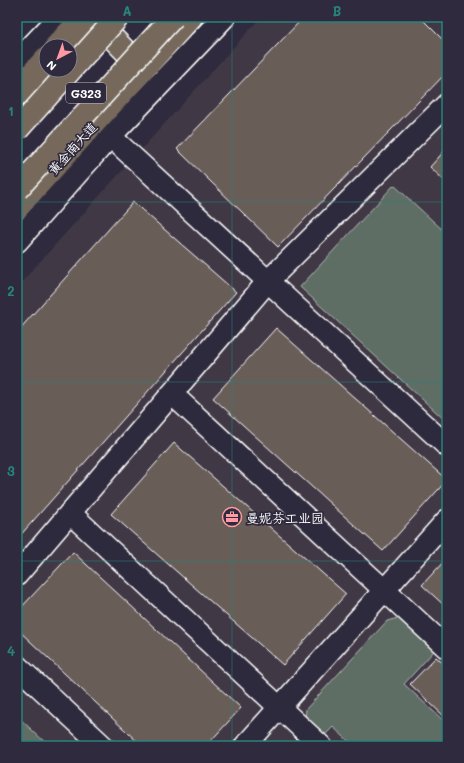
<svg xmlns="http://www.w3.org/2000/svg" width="464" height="763" viewBox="0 0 464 763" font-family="Mali,'LXGW WenKai TC',sans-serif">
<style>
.built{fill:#403945}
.green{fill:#5f6e65;stroke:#afb6b2}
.building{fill:#695d59;stroke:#fff}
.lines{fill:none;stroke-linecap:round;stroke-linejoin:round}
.street-casing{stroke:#fff;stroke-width:24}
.secondary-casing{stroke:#fff;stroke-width:25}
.primary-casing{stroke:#fff;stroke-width:25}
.highway-casing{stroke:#fff;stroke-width:25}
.street{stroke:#2f2a3d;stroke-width:21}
.secondary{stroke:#2f2a3d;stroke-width:22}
.primary{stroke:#76695c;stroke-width:22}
.highway{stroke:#76695c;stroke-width:22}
.highway-bridge-casing{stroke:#fff;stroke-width:25;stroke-linecap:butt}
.highway-bridge{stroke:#76695c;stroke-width:22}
.grid{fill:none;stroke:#27847c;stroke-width:1;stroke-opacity:0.55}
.labels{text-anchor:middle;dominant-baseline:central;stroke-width:3.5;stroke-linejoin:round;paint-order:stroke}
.shield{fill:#2f2a3d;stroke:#c1bfc5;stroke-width:1}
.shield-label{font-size:12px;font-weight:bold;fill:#fff}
.street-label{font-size:13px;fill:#fff;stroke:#2f2a3d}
.poi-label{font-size:13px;fill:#fff;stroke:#2f2a3d;text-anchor:start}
.neatline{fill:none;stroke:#27847c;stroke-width:1.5}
.grid-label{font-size:13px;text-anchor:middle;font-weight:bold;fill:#27847c}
</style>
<rect width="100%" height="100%" fill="#2f2a3d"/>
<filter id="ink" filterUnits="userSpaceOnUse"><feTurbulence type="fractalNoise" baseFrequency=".025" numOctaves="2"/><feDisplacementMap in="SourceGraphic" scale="8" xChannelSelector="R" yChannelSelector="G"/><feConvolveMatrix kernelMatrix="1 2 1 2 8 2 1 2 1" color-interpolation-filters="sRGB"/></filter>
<g filter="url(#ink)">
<!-- built -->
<polygon class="built" points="261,17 447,17 447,746 17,746 17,287"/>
<!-- green -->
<g class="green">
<polygon points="394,185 447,234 447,422 300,287"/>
<polygon points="398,618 434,651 404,684 447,724 447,746 354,746 333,727 324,736 305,719 306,709 387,621"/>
<polygon points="17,716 49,746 17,746"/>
</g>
<!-- building -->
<g class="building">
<polygon points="304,17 420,17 447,44 447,72 278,247 177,149"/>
<polygon points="447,148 447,183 430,167"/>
<polygon points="133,202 236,292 17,539 17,332"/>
<polygon points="276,328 447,480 383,551 213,398"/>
<polygon points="174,443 346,594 283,665 111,514"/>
<polygon points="73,552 241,708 206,746 142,746 17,629 17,612"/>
<polygon points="447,558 447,608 422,585"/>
<polygon points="436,657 447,667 447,719 410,684"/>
</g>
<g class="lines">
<defs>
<g id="street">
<polyline points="110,136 447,446"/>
<polyline points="172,394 447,648"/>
<polyline points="70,513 321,746"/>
<polyline points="17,575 268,281 447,104"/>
<polyline points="17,666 103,746"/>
<polyline points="245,746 447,520"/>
</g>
<g id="secondary">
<polyline points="17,62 60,17"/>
<polyline points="17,241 110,136 224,17"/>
</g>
<g id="primary">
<polyline points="96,21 143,69"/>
<polyline points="70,50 101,17"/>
<polyline points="17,107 51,70"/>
<polyline points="17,208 191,17"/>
</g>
<g id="highway">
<polyline points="56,46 83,17"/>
<polyline points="17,90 46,58"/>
</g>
</defs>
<!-- street casing -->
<use href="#street" class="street-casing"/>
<!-- secondary casing -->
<use href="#secondary" class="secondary-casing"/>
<!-- primary casing -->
<use href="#primary" class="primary-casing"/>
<!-- highway casing -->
<use href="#highway" class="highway-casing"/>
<!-- street -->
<use href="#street" class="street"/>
<!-- secondary -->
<use href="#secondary" class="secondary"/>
<!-- primary -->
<use href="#primary" class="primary"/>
<!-- highway -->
<use href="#highway" class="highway"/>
<defs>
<g id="highway-bridge">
<polyline points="17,130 118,17"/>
<polyline points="17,189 173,17"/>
</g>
</defs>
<!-- highway-bridge casing -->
<use href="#highway-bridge" class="highway-bridge-casing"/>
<!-- highway-bridge -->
<use href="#highway-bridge" class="highway-bridge"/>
</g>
</g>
<!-- grid -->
<path class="grid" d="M232 17V746M17 202H447M17 382H447M17 561H447"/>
<!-- icons -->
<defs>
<symbol id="office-ring" viewBox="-11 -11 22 22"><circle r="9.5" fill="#2f2a3d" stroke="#ff9aa2" stroke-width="1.5"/><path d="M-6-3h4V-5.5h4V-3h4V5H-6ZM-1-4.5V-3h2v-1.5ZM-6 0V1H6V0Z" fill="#ff9aa2"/></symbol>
</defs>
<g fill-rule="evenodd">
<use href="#office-ring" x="221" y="506" width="22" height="22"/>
</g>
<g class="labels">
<!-- shield labels -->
<rect class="shield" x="66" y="83" width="40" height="20" rx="3"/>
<g class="shield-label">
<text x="86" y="93">G323</text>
</g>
<!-- street labels -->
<g class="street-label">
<text transform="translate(72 148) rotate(-48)">黄金南大道</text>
</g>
<!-- poi labels -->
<g class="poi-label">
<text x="246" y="517">曼妮芬工业园</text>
</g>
</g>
<!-- margin -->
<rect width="464" height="763" fill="none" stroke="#2f2a3d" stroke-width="44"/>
<!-- north arrow -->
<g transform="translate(58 58) rotate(221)"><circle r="19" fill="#2f2a3d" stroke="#827f8b"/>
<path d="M0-3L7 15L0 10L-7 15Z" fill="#ff9aa2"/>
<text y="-6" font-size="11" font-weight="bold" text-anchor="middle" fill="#ffffff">N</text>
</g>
<rect x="22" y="22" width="420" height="719" class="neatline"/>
<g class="grid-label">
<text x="127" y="16">A</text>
<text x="337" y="16">B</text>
<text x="11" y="116">1</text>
<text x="11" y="296">2</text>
<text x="11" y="476">3</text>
<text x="11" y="656">4</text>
</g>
</svg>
